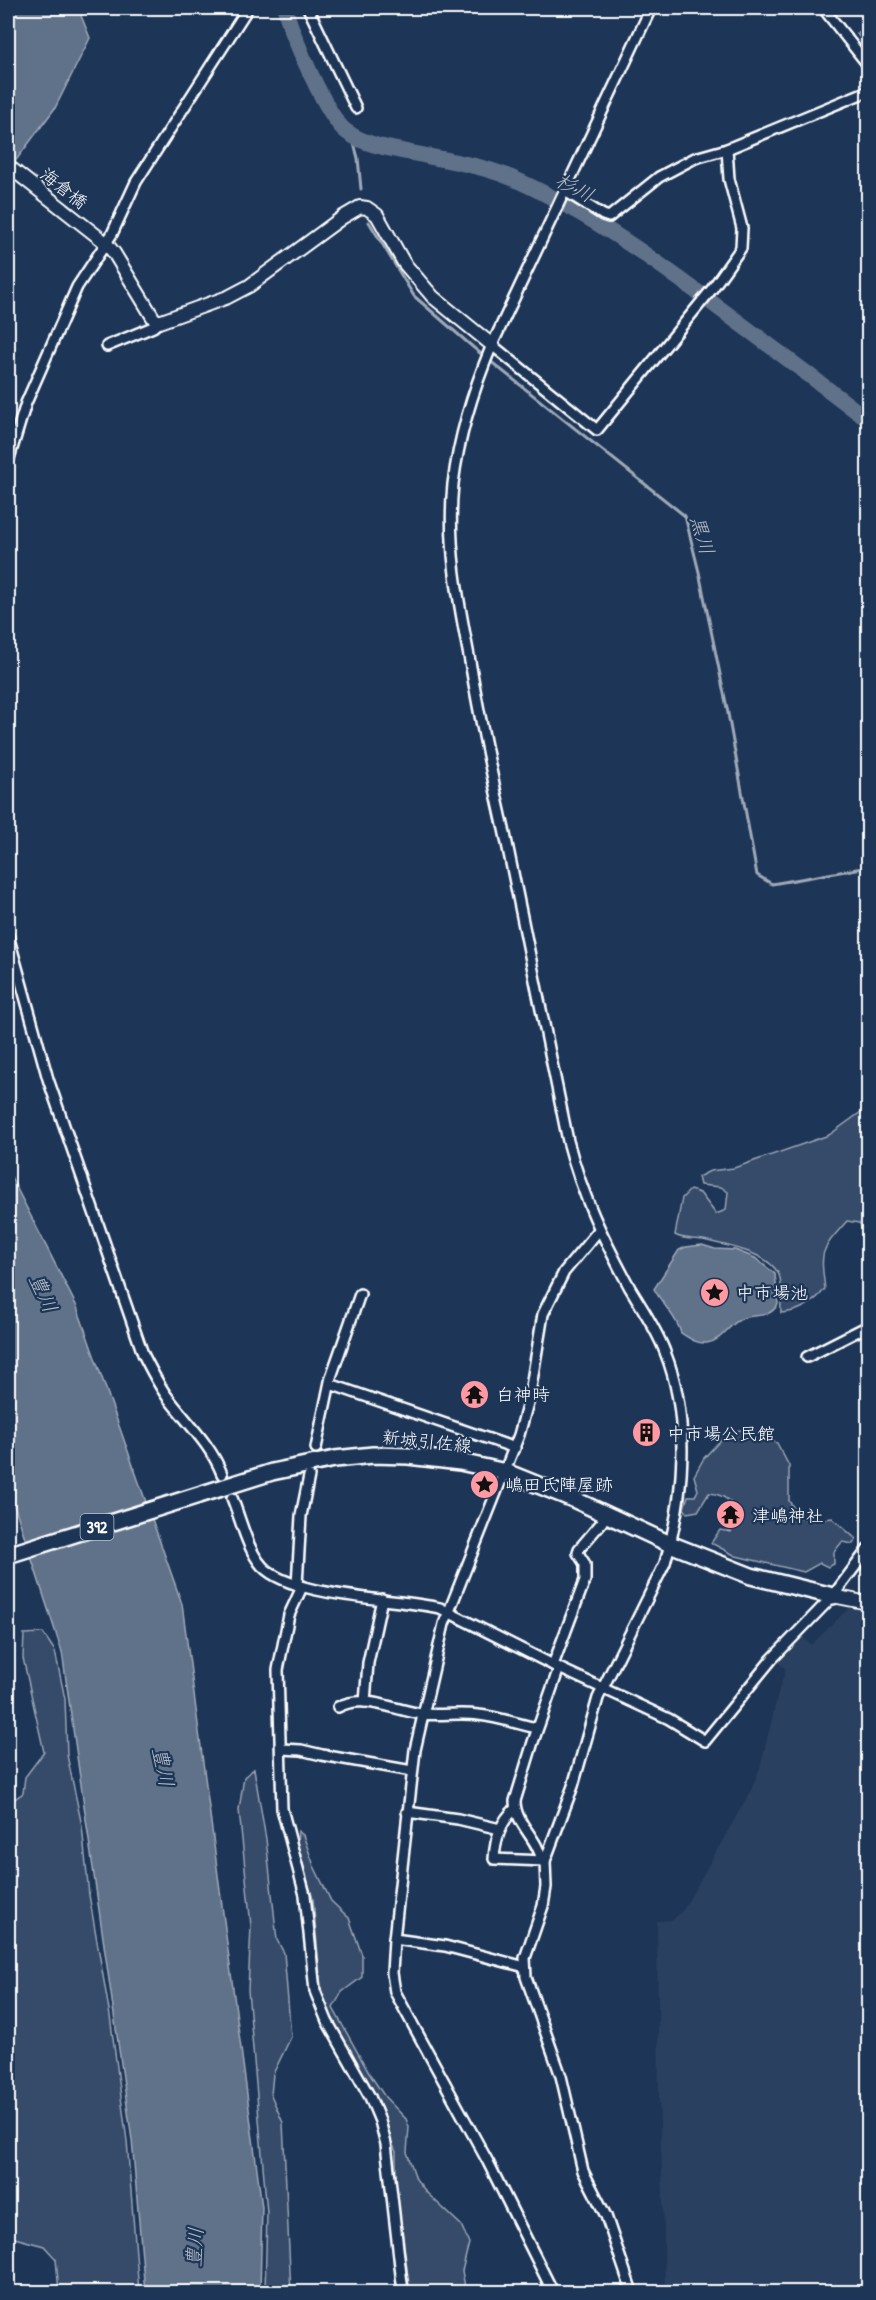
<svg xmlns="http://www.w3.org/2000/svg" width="876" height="2300" viewBox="0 0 876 2300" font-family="'Patrick Hand','Klee One',sans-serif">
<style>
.built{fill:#2a4161}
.green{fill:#364b69;stroke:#9aa5b4;stroke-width:1.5}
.water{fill:#617289;stroke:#a0aab8;stroke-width:1.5}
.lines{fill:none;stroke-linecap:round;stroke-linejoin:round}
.stream{stroke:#a0aab8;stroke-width:3}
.river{stroke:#617289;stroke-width:16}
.minor-casing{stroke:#fff;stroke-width:14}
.tertiary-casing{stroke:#fff;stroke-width:16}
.primary-casing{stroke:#fff;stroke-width:20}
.minor{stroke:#1d3557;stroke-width:9}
.tertiary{stroke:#1d3557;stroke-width:12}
.primary{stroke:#1d3557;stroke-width:15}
.labels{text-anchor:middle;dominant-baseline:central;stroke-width:4.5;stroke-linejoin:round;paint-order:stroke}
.shield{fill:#1d3557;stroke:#bbc2cd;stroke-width:1.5}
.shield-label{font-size:16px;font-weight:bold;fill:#fff}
.street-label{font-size:18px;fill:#fff;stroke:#1d3557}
.poi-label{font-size:18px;fill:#fff;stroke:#1d3557;text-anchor:start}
.water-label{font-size:20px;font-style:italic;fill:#b8c0ca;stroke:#1d3557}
</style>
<rect width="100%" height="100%" fill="#1d3557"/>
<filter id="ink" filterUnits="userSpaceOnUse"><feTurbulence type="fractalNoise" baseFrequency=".0167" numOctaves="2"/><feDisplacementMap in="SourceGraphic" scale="12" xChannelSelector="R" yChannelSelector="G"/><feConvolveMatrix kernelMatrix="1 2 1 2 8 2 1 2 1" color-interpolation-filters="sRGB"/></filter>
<g filter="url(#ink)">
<!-- built -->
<polygon class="built" points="849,1608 868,1611 868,2292 665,2292 663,2196 659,2100 657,1921 673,1920 683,1910 750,1792 760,1768 779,1690 786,1669 776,1661 801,1635 811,1645"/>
<!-- green -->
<g class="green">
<path d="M868 1107V1233L859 1223 847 1221C820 1252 820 1249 825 1289 813 1304 799 1312 781 1313 780 1302 783 1284 779 1275 769 1252 724 1245 703 1240 693 1238 684 1240 675 1235L682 1198 690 1190 700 1193 716 1214 726 1210 728 1192 721 1187 700 1185 698 1177 710 1171 734 1168 829 1135Z"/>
<path d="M748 1429 777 1443 789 1466V1501L800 1517 812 1521 832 1518 856 1539 853 1544 842 1542 834 1552V1564L828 1567 820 1563 804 1572 736 1556 711 1543 720 1530 731 1532 742 1517C734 1504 725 1494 709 1493L698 1511 687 1513 684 1508 688 1496H695L698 1490 694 1476 704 1458 728 1432Z"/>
<polygon points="43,1633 55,1651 65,1699 67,1755 82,1826 89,1895 110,2016 127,2141 139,2292 59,2292 56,2259 44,2246 11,2237 8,2233 8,1804 23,1793 25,1777 44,1752 23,1658 24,1634"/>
<polygon points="254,1769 266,1839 277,1940 284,1953 291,2037 273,2074 271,2095 283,2123 291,2292 265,2292 267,2213 248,1990 251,1926 239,1810 244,1777"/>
<polygon points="298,1831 303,1835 314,1866 331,1901 349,1918 362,1955 362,1977 342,1992 333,2008 369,2073 385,2097 406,2119 409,2127 407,2152 416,2179 427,2193 461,2225 469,2243 462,2271 466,2292 410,2292 396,2186 396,2152 368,2085 322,1999 313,1899 297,1845"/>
</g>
<!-- water -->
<g class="water">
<polygon points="8,8 78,8 90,38 55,108 8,171"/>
<polygon points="868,9 868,48 857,34 866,28 865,17"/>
<polygon points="8,1171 77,1307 182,1604 262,2207 260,2292 145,2292 132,2140 62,1652 8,1486"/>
<path d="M702 1245 715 1249 735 1250 755 1258 775 1274 778 1304C768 1321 754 1312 741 1319 728 1325 722 1341 707 1343 697 1344 690 1339 681 1333 677 1317 662 1304 654 1289L679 1250 686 1247Z"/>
</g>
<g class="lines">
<!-- stream -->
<g class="stream">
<polyline points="352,136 358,158 361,189"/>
<polyline points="369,222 414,296 475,349 685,516 699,572 727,708 757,875 772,884 868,867"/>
</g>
<!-- river -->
<path class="river" d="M285 8C290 31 328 120 347 132 363 144 387 148 407 152 445 160 485 165 521 182 594 216 659 263 723 311 772 347 820 383 868 420"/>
<defs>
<g id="minor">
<polyline points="308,8 356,108"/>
<polyline points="823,8 868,65"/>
<polyline points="565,191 603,215 609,217 659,177 695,158 727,149 868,91"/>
<polyline points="492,345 597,430 712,289 741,248 742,228 729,179 727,149"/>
<polyline points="107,346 153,327 159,322"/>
<polyline points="8,462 26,403 77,287 112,234 136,182 248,8"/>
<path d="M8 935 48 1079 143 1354C150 1368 157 1382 166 1395 185 1421 210 1443 222 1474"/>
<polyline points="807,1357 868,1326"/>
<polyline points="330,1384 515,1448"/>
<polyline points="316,1448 331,1377 360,1294"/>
<path d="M232 1498C241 1520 247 1549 262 1566 292 1598 396 1598 440 1608L559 1668 669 1719 705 1741 772 1659 833 1596 868 1549"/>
<polyline points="297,1585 301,1516 309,1476"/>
<polyline points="302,1587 289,1615 278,1670 282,1809 305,1895 315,1991 327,2021 370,2097 380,2121 386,2144 403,2292"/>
<polyline points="553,1665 585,1580 585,1564 578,1553 579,1549 602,1522 606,1514"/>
<polyline points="365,1702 368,1663 382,1599"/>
<path d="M338 1707C364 1693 396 1711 423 1714 442 1716 460 1712 479 1715 498 1717 518 1724 537 1728"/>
<polyline points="281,1749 301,1750 322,1755 412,1771"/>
<path d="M515 1809C500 1822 495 1840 494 1859L545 1861"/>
<polyline points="407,1812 458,1819 500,1829"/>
<path d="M542 1861C538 1838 515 1824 515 1801L533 1742 559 1668"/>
<polyline points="394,1939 445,1946 525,1967"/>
<polyline points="553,2292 488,2162 395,1992 392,1973 394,1939 415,1750 444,1624 519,1435 529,1399 543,1314 564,1272 599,1230"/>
<path d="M632 2292 606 2216 583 2171 561 2076 526 1977 525 1958 543 1906 546 1887 545 1861 573 1786 598 1698 665 1563C684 1498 691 1417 665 1352 657 1330 642 1308 630 1288 602 1236 583 1198 568 1141 546 1037 526 933 504 829 491 772 479 714 469 656 458 599 447 543 453 484 459 435 473 390 492 345L651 8"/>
</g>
<g id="tertiary">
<polyline points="8,166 106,243 114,253 154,319 159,322 228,297 249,286 343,217 360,207 367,208 377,215 404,263 433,297 492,345"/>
<polyline points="833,1596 868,1603"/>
</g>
<polyline id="primary" points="8,1555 272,1472 335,1459 373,1455 408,1456 460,1462 506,1472 573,1499 670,1544 751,1576 833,1596"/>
</defs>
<!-- minor casing -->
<use href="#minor" class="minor-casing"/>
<!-- tertiary casing -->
<use href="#tertiary" class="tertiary-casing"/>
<!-- primary casing -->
<use href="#primary" class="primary-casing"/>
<!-- minor -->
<use href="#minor" class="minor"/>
<!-- tertiary -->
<use href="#tertiary" class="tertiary"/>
<!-- primary -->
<use href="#primary" class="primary"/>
</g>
</g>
<!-- icons -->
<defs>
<symbol id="sight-disc" viewBox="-11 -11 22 22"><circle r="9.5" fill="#ff9aa2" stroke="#1d3557"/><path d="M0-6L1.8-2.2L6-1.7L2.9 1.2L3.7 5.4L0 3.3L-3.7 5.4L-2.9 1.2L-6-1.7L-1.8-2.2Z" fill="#111"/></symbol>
<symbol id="temple-disc" viewBox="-11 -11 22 22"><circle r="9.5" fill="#ff9aa2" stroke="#1d3557"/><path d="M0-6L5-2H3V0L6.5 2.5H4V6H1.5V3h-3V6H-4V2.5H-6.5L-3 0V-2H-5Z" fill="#111"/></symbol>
<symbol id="building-disc" viewBox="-11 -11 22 22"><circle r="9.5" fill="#ff9aa2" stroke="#1d3557"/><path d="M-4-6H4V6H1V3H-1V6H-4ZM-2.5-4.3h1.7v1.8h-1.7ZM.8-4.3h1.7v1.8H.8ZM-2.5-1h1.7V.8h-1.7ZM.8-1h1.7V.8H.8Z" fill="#111"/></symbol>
</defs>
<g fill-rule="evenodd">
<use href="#sight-disc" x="698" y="1276" width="33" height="33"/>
<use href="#temple-disc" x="458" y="1378" width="33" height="33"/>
<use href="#building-disc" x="630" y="1416" width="33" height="33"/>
<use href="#sight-disc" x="468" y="1468" width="33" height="33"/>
<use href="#temple-disc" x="714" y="1498" width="33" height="33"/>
</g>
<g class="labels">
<!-- shield labels -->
<rect class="shield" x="80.5" y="1514" width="33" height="26" rx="4.5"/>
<g class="shield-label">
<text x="97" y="1527">392</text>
</g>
<!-- street labels -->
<g class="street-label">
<text transform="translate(64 188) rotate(38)">海倉橋</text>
<text transform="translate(427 1441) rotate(6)">新城引佐線</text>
</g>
<!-- poi labels -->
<g class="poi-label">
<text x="736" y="1292">中市場池</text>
<text x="496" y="1394">白神時</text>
<text x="667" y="1433">中市場公民館</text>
<text x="505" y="1484">嶋田氏陣屋跡</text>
<text x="752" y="1515">津嶋神社</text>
</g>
<!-- water labels -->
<g class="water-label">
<text transform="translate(575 187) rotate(28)">杉川</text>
<text transform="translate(703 535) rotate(74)">黒川</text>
<text transform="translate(44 1293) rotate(66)">豊川</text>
<text transform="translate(164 1767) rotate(79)">豊川</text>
<text transform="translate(194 2247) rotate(-86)">豊川</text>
</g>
</g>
<!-- margin -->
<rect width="876" height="2300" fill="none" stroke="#1d3557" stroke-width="30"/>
<rect x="15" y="15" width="846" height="2270" fill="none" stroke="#fff" stroke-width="2" filter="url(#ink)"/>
</svg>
